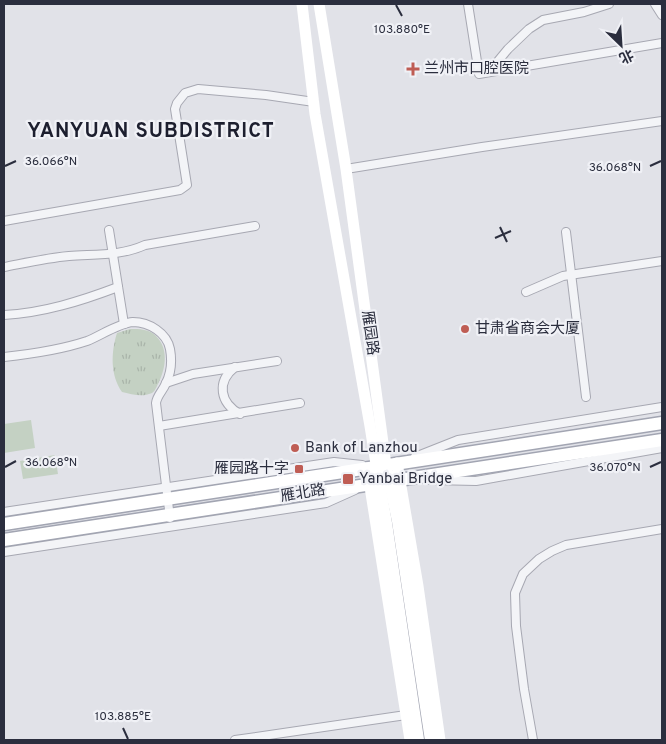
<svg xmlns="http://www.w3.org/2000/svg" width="666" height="744" viewBox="0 0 666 744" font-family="Overpass,'Noto Sans SC',sans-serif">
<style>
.grass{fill:#c4d1c3}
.park{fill:url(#park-tufts)}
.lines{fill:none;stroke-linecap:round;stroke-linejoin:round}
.street-casing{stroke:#a7a8b2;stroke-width:10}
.primary-casing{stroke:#a2a5b2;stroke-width:15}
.street{stroke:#f3f4f7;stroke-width:8}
.secondary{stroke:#fff;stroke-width:11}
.primary{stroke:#fff;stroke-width:12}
.ticks{fill:none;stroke:#2b2e3e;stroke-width:2}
.poi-dot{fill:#bf5d54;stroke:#f0f1f6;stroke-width:2}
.labels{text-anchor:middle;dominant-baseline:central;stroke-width:4.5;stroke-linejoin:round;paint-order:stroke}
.poi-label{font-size:15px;fill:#2b2e3e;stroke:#f0f1f6;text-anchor:start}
.street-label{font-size:15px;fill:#2b2e3e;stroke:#f0f1f6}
.district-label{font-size:20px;font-weight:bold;letter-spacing:1px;fill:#1d1f2f;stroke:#f0f1f6}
.ticks-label{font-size:12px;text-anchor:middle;fill:#2b2e3e;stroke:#f0f1f6;stroke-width:4.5;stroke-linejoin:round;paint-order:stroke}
</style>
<defs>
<pattern id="park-tufts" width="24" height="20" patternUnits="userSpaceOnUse" patternTransform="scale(1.25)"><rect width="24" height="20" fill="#c4d1c3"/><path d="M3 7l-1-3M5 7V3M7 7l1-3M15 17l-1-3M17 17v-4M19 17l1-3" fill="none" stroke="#a9b4a9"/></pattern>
</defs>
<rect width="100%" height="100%" fill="#e1e2e8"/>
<!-- grass -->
<g class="grass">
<polygon points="31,420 35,448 4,453 4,424"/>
<polygon points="55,455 58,474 23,479 20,461"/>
</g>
<!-- park -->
<path class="park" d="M130 329C139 329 150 329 156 336 170 350 165 371 157 386 155 390 154 393 149 394 142 397 130 394 122 392 110 375 111 352 117 333Z"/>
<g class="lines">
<defs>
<g id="street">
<polyline points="468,4 479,74 662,43"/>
<polyline points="655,4 662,15"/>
<polyline points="489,72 508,49 529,29 543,20 584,12 609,4"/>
<polyline points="346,169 482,147 662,121"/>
<polyline points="4,221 180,190 187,185 175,109 177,103 185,93 198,89 266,95 314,102"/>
<polyline points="109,230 124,324"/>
<polyline points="566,232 586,397"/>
<path d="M4 267C25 263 47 258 69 256 96 254 121 256 145 245L255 226"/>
<polyline points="526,292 563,276 662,261"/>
<path d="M4 315C43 313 81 301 118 287"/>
<path d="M4 357C32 354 60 350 87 341 100 336 119 323 133 322 149 322 167 333 170 349 172 360 171 373 166 383 163 391 157 395 156 403L170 518"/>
<path d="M235 367C216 382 220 403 240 414"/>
<polyline points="166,383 193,374 277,361"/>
<polyline points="159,426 300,403"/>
<polyline points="415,457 458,440 662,407"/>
<polyline points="430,480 476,481 662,448"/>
<polyline points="4,512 334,462 362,465"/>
<polyline points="4,552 326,503 355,490"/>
<polyline points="235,740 406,715"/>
<polyline points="533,740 524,689 516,626 515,593 523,574 539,559 552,551 566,545 662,529"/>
</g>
<g id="primary">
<polyline points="388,474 398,521 431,740"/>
<polyline points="379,483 386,523 418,740"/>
<polyline points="4,524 662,423"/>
<polyline points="4,540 662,440"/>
</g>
</defs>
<!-- street casing -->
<use href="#street" class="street-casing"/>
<!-- primary casing -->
<use href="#primary" class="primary-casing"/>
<!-- street -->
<use href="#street" class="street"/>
<!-- secondary -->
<g class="secondary">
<polyline points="302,4 315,114 370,426 379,483"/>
<polyline points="319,4 346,169 386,465"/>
<polyline points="397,463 418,586 440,740"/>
<polyline points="367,468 410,740"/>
</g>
<!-- primary -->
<use href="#primary" class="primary"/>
</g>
<!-- ticks -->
<path class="ticks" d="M396 5 402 16M5 166 16 161M650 166 661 161M500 227 507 242M495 238 511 231M5 467 16 461M650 467 661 462M123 728 128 739"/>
<!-- markers -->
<g class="poi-dot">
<path d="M410.5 61.5h5v5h5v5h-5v5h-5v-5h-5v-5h5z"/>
<circle cx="465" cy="329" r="5"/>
<circle cx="295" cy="448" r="5"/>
<rect x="294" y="464" width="10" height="10" rx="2.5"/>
<rect x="342" y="473" width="12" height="12" rx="2.5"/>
</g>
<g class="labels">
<!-- poi labels -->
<g class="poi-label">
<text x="424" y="69">兰州市口腔医院</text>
<text x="475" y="329">甘肃省商会大厦</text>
<text x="305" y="448">Bank of Lanzhou</text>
<text x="289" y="469" text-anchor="end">雁园路十字</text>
<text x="359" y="479">Yanbai Bridge</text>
</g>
<!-- street labels -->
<g class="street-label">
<text transform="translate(369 333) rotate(82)">雁园路</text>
<text transform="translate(303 494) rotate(-9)">雁北路</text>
</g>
<!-- district labels -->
<g class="district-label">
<text x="151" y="132">YANYUAN SUBDISTRICT</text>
</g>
</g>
<g class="ticks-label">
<text x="402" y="33">103.880°E</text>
<text x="51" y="165">36.066°N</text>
<text x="615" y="171">36.068°N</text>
<text x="51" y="466">36.068°N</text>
<text x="615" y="471">36.070°N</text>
<text x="123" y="720">103.885°E</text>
</g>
<!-- border -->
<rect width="666" height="744" fill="none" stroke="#2b2e3e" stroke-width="10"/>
<!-- north arrow -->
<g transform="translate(621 45) rotate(155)" stroke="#f0f1f6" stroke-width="4" paint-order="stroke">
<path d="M0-4L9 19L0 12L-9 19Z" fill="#2b2e3e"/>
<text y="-8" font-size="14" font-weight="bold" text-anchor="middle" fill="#2b2e3e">北</text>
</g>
</svg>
